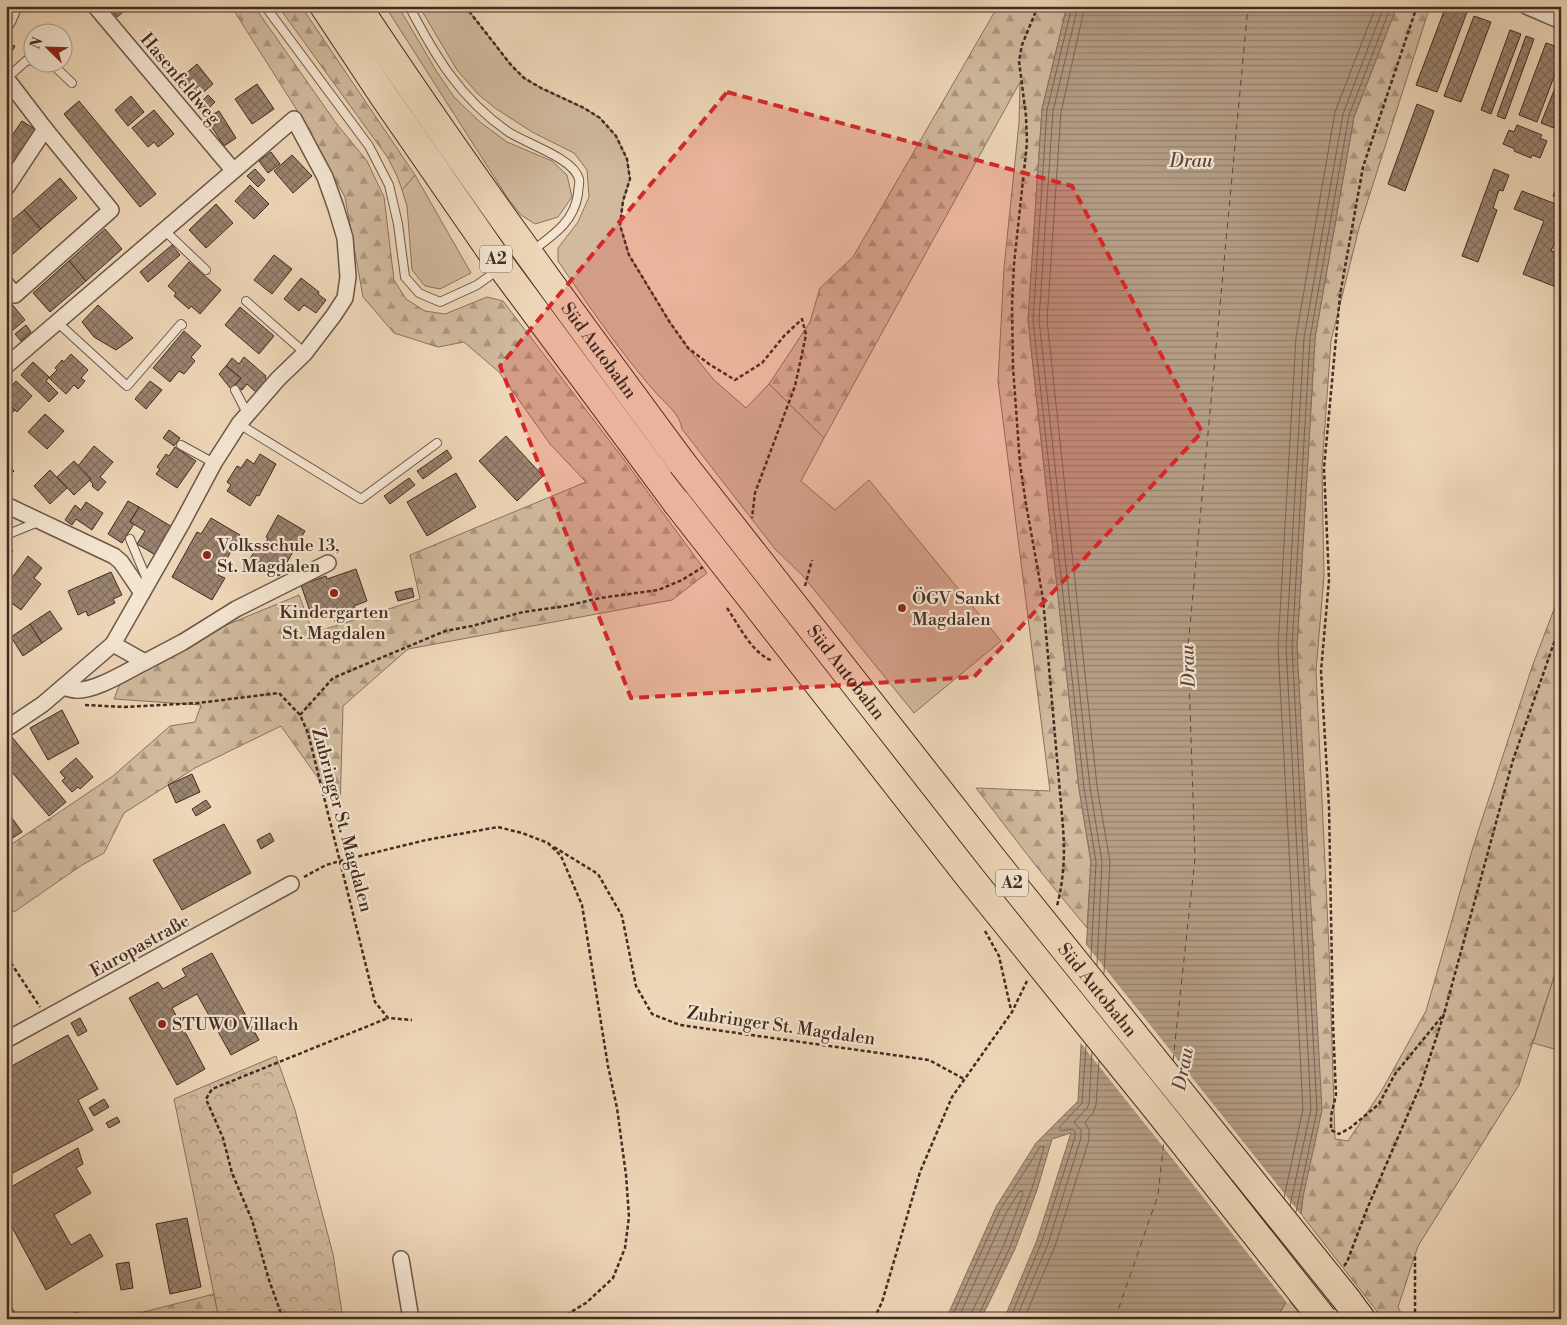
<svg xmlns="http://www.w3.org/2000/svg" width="1567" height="1325" viewBox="0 0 1567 1325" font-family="'Libre Bodoni',serif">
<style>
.green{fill:#d1ba9e;stroke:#8a7260}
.forest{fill:url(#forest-firs);stroke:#8a7260}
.park{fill:url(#park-crowns);stroke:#8a7260}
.water{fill:url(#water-rules);stroke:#866f5d}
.pier{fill:#eed7b8}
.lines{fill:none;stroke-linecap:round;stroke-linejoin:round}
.shore{stroke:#7b6454;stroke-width:1}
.ferry{stroke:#5e483b;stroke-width:1;stroke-dasharray:6 5;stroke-linecap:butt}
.building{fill:url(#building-cross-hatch);stroke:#422b22}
.service-casing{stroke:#6d5648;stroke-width:10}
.minor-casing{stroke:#6d5648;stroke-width:18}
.tertiary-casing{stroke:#6d5648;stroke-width:21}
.motorway-casing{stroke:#422b22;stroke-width:30}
.path{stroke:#422b22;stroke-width:2.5;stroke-dasharray:4 2.5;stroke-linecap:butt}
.service{stroke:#f4e5d1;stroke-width:8}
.minor{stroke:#f4e5d1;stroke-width:15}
.tertiary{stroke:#f4e5d1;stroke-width:19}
.motorway{stroke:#eed7b8;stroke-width:28}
.motorway-bridge-casing{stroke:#422b22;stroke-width:30;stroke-linecap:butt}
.motorway-bridge{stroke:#eed7b8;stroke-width:28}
.marked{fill:#d62828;fill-opacity:0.2;stroke:#d62828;stroke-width:4;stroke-dasharray:10 6;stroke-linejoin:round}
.poi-dot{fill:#8f2418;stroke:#f4e5d1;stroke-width:2}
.labels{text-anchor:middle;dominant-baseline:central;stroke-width:4.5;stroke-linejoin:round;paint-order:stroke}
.shield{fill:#f4e5d1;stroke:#776356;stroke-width:1}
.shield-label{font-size:16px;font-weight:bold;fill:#422b22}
.street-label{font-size:18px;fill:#422b22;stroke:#f4e5d1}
.poi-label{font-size:18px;fill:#422b22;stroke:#f4e5d1;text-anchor:start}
.water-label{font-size:19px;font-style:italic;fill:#5e483b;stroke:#f4e5d1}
</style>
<defs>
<pattern id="forest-firs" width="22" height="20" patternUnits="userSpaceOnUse" patternTransform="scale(1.25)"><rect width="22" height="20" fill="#d1ba9e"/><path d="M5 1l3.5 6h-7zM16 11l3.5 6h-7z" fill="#ab9780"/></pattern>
<pattern id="park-crowns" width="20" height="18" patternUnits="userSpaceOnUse" patternTransform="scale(1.25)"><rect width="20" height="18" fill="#d1ba9e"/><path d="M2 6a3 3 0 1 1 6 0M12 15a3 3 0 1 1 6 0" fill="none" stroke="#ab9780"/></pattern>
<pattern id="water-rules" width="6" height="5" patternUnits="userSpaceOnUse" patternTransform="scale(1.25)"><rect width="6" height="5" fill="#b49d85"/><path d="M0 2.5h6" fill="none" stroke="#94806c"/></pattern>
<pattern id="building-cross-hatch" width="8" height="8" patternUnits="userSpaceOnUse" patternTransform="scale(1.25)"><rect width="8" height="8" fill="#9b8470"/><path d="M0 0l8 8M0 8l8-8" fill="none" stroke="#806c5c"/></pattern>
</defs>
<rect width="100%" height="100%" fill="#eed7b8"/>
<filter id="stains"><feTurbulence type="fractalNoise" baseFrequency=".004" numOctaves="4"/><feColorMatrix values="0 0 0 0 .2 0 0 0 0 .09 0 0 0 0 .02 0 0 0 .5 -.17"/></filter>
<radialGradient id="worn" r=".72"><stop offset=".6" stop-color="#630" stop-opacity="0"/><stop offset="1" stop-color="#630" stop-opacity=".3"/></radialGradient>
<!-- green -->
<g class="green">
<polygon points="385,6 398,6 437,72 454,97 480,122 507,142 552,161 567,175 572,197 558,217 535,224 521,215 509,200"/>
<path d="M419 6H465L511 65 524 78 541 88 584 108 600 118 616 136 627 159 630 179 623 201 620 225 629 255 669 321 688 348 714 380 746 408 769 384 824 438 801 481 835 510 869 480 1001 641 914 713 803 576 775 549 682 429C680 414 666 404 656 393 620 352 589 306 558 261V248L578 222 589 197 587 170 574 153 532 132 495 108 478 94 457 70Z"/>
<polygon points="415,175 471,273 440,289 425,286 412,270 407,206 402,190"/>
<polygon points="1561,948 1561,1051 1533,1043 1559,961"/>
</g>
<!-- forest -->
<g class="forest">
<polygon points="231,6 254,6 336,123 367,161 384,197 394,280 406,299 425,311 445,314 487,297 503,301 628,465 707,573 672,600 408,649 343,706 340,809 281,726 195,768 124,813 104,853 82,865 14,912 6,906 6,848 113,776 170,726 195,722 201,705 114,699 121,681 224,626 299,595 313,633 420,599 410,555 586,482 550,444 499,372 464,342 438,347 394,333 363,297 345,197 295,107"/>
<polygon points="278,6 301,6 415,175 402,190 397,176 388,158"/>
<polygon points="998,6 1067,6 1042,109 1028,320 1079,789 1091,862 1087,928 1036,866 976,788 1050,791 998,381 1004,268 1019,123 1020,82 824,438 769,384 810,322 820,288 853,257"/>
<polygon points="1397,6 1430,6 1359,228 1331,341 1322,467 1324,576 1316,671 1329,949 1335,1139 1348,1141 1382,1090 1426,1011 1473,847 1532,667 1561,591 1561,948 1559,961 1519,1085 1418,1246 1398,1307 1404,1319 1383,1319 1301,1214 1303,1197 1297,647 1315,338 1354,117"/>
<polygon points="214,1294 219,1319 116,1319"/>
<polygon points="1288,1299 1304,1319 1276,1319"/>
</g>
<!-- park -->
<polygon class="park" points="276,1056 295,1110 333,1254 343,1319 219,1319 174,1099"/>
<!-- water -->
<polygon class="water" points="1067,6 1397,6 1354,117 1315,338 1297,647 1322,1110 1303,1197 1288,1299 1276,1319 1004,1319 1037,1240 1071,1133 1052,1139 1037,1190 1015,1249 981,1319 946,1319 996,1207 1036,1143 1078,1101 1091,862 1079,789 1028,320 1042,109"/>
<!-- pier -->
<polygon class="pier" points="1084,942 1303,1217 1290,1299 1288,1304 1079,1041"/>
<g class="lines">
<!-- shore -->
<g class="shore">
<polyline points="1072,6 1047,110 1033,320 1084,788 1096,862 1091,957"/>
<polyline points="1078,6 1053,111 1039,320 1090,787 1102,862 1097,965"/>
<polyline points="1085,6 1061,112 1047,320 1097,786 1110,862 1104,973"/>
<polyline points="1284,1198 1303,1109 1278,647 1296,337 1335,112 1376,6"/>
<polyline points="1290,1206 1311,1109 1286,647 1304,338 1343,114 1384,6"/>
<polyline points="1296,1212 1317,1110 1292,647 1310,338 1349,115 1391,6"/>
<polyline points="951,1319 1000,1210 1040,1147 1043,1146 1044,1148 1032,1188 1010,1247 977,1319"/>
<polyline points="958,1319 1006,1213 1019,1192 1022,1191 1023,1194 1004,1245 972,1312 971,1319"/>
<polyline points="1010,1319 1042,1241 1075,1137 1075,1132 1072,1129 1061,1131 1059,1128 1082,1103 1086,1045"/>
<polyline points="1016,1319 1048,1244 1081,1138 1081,1130 1074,1122 1087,1108 1089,1104 1092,1052"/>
<polyline points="1024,1319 1055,1246 1089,1140 1089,1130 1085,1122 1093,1113 1096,1105 1099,1061"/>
</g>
<!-- ferry -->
<g class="ferry">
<polyline points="1173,1061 1195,858 1188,647 1248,6"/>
<polyline points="1115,1319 1158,1195 1164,1140"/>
</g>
</g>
<!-- building -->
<g class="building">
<polygon points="112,6 130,6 117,17 110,8"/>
<polygon points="1446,6 1451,6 1467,12 1437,92 1416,85"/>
<polygon points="1474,16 1491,22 1461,102 1444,96"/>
<polygon points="1510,30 1521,34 1491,114 1481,110"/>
<polygon points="1526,36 1534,39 1505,119 1497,116"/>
<polygon points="1546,43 1561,48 1561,58 1537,122 1519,115"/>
<polygon points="12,45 15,46 10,55 7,53"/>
<polygon points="197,64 213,84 199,96 183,76"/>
<polygon points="1561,73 1561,111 1554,128 1541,123"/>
<polygon points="257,84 274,109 252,124 235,99"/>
<polygon points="208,95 215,102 203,114 196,107"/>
<polygon points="131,96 144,112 128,126 115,110"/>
<polygon points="79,101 156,194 140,207 64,114"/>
<polygon points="1417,104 1434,111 1405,191 1388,184"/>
<polygon points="154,110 174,134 158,147 154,142 148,147 132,128"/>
<polygon points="219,111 236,138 224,146 206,118"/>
<polygon points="22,121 36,130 6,175 6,144"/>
<polygon points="1517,125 1542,135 1540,138 1547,141 1540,158 1532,155 1531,158 1514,151 1515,149 1503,144 1509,130 1514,132"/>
<polygon points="271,152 280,164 268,173 259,161"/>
<polygon points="292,155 312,176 293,193 274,171"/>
<polygon points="255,169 265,180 258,187 247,176"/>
<polygon points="1494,169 1509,175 1503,191 1499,190 1493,208 1497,210 1478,262 1462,256"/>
<polygon points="1561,176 1561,199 1553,196"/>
<polygon points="60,178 77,198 41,229 24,210"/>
<polygon points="250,185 269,204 254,219 235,201"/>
<polygon points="1522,191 1561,206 1561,229 1551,251 1561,254 1561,289 1523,274 1544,221 1514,209"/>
<polygon points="216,204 233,223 206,248 189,230"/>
<polygon points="24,210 41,229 6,260 6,225"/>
<polygon points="105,229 122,249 86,281 69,261"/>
<polygon points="172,245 180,255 148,282 140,272"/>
<polygon points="274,255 292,269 272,294 254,280"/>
<polygon points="69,261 86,281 50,312 33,293"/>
<polygon points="189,262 221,290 200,314 191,306 189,309 174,296 176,293 168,286"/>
<polygon points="301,278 319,292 318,294 326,300 316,313 304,305 299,311 284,299"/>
<polygon points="6,297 25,320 13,330 6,323"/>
<polygon points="98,305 133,338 116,350 94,337 82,322"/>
<polygon points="240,307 274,336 259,354 225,325"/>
<polygon points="6,323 13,330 6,336"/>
<polygon points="26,325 31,332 21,341 15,334"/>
<polygon points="184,331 201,346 191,357 195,361 184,374 179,371 170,382 153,368"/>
<polygon points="71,354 88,370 81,378 85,381 78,389 74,385 66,394 49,378 57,370 55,368 62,360 64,362"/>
<polygon points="244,357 266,376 265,378 269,382 258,394 247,384 242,390 235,385 241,378 226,366 232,358 239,364"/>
<polygon points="33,362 49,377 46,381 58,393 49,402 21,375"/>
<polygon points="226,366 241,378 231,389 219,374"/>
<polygon points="16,381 32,396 17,412 6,401 6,392"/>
<polygon points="150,381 162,390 146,409 135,399"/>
<polygon points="6,401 15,410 6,419"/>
<polygon points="45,414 64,431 47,449 28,432"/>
<polygon points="169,430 180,438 174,446 163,438"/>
<polygon points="506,436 543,476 517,501 479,461"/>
<polygon points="94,446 113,462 100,477 106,482 98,491 92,486 93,484 89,480 91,479 78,466"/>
<polygon points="175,447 196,461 177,488 156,474 160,469 157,467 166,454 169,456"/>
<polygon points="447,450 452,458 423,479 417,471"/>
<polygon points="260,454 276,464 259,496 257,495 250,506 227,491 231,485 227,482 237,466 241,468 247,459 254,464"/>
<polygon points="74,461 91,479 74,495 57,477"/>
<polygon points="6,464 14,471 6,479"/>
<polygon points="50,470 67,488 50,504 34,486"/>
<polygon points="456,473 476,507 427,536 407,502"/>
<polygon points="409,478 415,485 390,504 384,496"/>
<polygon points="128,501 139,507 130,522 134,524 122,543 108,534"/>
<polygon points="86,502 103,513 92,530 76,519 72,525 65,520 75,505 81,510"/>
<polygon points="139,507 174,528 157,556 137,544 145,531 130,522"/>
<polygon points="278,515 305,531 279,576 250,559 258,545 263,548 268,538 266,537"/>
<polygon points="211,518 240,535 218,575 225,578 212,600 172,577 197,532 201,534"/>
<polygon points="6,545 13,551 6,559"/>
<polygon points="28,556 42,568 34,578 41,584 21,610 6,599 6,586"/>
<polygon points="356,569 367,601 354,606 357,614 335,622 332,614 313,620 301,585 326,576 327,579"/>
<polygon points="111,572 122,595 113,599 115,603 88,616 86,611 78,615 68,591"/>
<polygon points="412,588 414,597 398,601 395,592"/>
<polygon points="50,611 62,629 42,643 30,624"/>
<polygon points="30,624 42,643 23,656 11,637"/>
<polygon points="62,710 79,743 48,760 30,728"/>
<polygon points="11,736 66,802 49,816 6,765 6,740"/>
<polygon points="76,758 93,777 80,789 78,787 72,792 62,781 65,778 60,772"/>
<polygon points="192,774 200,792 176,803 168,785"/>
<polygon points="206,800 211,807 196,816 192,809"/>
<polygon points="12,818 22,832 6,842 6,822"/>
<polygon points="224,824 251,873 182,910 153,860"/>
<polygon points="270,833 274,841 261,849 257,840"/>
<polygon points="6,910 11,917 6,921"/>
<polygon points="212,953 259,1040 231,1055 197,994 172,1008 205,1069 177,1085 129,998 158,982 163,989 186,976 182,969"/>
<polygon points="80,1018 87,1031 78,1036 71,1023"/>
<polygon points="68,1035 98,1089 78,1100 93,1130 11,1174 6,1166 6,1069"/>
<polygon points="104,1099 109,1107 94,1116 89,1108"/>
<polygon points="117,1117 120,1122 109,1128 106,1123"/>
<polygon points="78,1148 83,1164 76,1168 91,1193 54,1215 71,1245 90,1234 103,1256 46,1290 6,1216 6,1190"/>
<polygon points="187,1218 201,1287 170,1294 156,1224"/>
<polygon points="129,1262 133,1288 121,1290 116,1264"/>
<polygon points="78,1312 79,1319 50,1319 50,1317"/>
</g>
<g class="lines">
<defs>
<g id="service">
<polyline points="265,6 369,146 389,185 398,224 405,277 419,293 440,302 477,285 498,270"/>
<path d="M409 6C435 56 460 98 507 131 524 143 574 158 579 179 580 183 578 189 578 194 574 222 553 235 532 251"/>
<polyline points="50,62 72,83"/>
<polyline points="7,78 27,60 32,61"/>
<polyline points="164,230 206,270"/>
<polyline points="246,301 305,353"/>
<polyline points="57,322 127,386 181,324 182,325"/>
<polyline points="235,390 248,415"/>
<polyline points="239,424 361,499 437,443"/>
<polyline points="181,445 214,463"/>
<polyline points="6,535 38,522"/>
<polyline points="130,539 148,582"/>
</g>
<g id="minor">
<polyline points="95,6 233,170"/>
<polyline points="1526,6 1561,21"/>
<polyline points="6,78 45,129 111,210 15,295 6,284"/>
<polyline points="6,188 45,129"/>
<polyline points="6,366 294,119 325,177 336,208 345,238 348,277 345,298 334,315 305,353 278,379 239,424 214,463 182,523 113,644 43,704 6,729"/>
<polyline points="6,505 114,556 121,562 142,593"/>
<polyline points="113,644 145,662 183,642 236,609 328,563"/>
<path d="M63 687C67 688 71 690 75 690 94 692 127 671 145 662"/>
<polyline points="6,1040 291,884"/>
<polyline points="401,1259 411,1319"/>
<polyline points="6,1314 8,1319"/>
</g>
<polyline id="tertiary" points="6,20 12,6"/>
<g id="motorway">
<polyline points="324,6 385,98 502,267 677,503"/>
<path id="s1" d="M357 6C460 162 571 313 682 463"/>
<polyline points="1347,1300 1361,1319"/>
</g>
</defs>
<!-- service casing -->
<use href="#service" class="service-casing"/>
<!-- minor casing -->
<use href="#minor" class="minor-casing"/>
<!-- tertiary casing -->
<use href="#tertiary" class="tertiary-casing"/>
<!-- motorway casing -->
<use href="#motorway" class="motorway-casing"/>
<!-- path -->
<g class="path">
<polyline points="465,6 511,65 524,78 541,88 584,108 600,118 616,136 627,159 630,179 623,201 620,225 629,255 669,321 688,348 709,364 735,380 762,363 784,336 802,319 806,335 795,386 755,493 752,518"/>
<path d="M1038 6 1022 45 1019 61 1026 116 1027 143 1014 264 1012 305 1013 367 1020 464 1026 504 1043 599 1063 827C1065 855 1064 878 1057 906"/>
<polyline points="1417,6 1363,167 1340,295 1324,468 1329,580 1321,671 1329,807 1333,1023 1336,1095 1331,1116 1331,1130 1339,1134 1350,1128 1379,1104 1395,1074 1444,1014"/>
<polyline points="805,586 812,560"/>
<path d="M727 608C739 625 752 654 773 661"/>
<polyline points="85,705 124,707 198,703 279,693 300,715 308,733 375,1002 388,1018 412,1020"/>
<polyline points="300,715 333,678 445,631 472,626 523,612 566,606 600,598 658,590 682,580 703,567"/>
<polyline points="554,847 598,874 622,916 636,986 652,1014 680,1025 929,1060 964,1079"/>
<polyline points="304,877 326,865 340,861 426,840 498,827 522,833 548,843 561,856 582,905 608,1066 617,1108 626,1175 629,1217 625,1248 613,1278 586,1303 559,1319"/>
<polyline points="985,931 999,956 1011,1010"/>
<polyline points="6,959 9,960 40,1007"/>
<polyline points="1344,1266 1347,1262 1367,1209 1421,1084 1444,1014 1513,760 1561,623"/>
<polyline points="283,1319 269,1280 252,1220 232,1173 223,1138 206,1099 212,1089 388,1018"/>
<polyline points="874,1319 882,1302 920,1172 952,1097 1012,1012 1027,981"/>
<polyline points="1415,1319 1415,1254"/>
</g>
<!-- service -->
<use href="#service" class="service"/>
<!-- minor -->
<use href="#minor" class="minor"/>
<!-- tertiary -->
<use href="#tertiary" class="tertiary"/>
<!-- motorway -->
<use href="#motorway" class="motorway"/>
<defs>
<g id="motorway-bridge">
<path id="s2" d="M682 463 994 861 1347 1300"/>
<polyline points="677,503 968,875 1161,1114 1323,1319"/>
</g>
</defs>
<!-- motorway-bridge casing -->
<use href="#motorway-bridge" class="motorway-bridge-casing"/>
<!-- motorway-bridge -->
<use href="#motorway-bridge" class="motorway-bridge"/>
</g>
<!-- marked area -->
<path class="marked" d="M727 92 1072 186 1202 432 974 677 631 698 500 366Z"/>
<!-- markers -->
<g class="poi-dot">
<circle cx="207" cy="555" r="5"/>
<circle cx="334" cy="593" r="5"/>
<circle cx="902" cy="608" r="5"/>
<circle cx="162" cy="1024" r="5"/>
</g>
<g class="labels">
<!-- shield labels -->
<g class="shield">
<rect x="480" y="245.5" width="32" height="27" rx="4"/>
<rect x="996" y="869.5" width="32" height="27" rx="4"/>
</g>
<g class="shield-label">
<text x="496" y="259">A2</text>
<text x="1012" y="883">A2</text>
</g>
<!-- street labels -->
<g class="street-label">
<text transform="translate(180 79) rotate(50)">Hasenfeldweg</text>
<text stroke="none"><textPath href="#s1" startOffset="421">Süd Autobahn</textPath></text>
<text stroke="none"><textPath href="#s2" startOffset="266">Süd Autobahn</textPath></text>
<text transform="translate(342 820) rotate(75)">Zubringer St. Magdalen</text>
<text transform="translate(140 946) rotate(-29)">Europastraße</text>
<text stroke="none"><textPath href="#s2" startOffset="671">Süd Autobahn</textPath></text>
<text transform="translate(781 1026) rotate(8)">Zubringer St. Magdalen</text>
</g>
<!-- poi labels -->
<g class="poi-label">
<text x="217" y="545">Volksschule 13,<tspan x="217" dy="21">St. Magdalen</tspan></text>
<text x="912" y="598">ÖGV Sankt<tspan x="912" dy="21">Magdalen</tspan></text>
<text x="334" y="612" text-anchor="middle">Kindergarten<tspan x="334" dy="21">St. Magdalen</tspan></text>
<text x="172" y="1024">STUWO Villach</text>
</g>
<!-- water labels -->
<g class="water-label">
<text x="1191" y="161">Drau</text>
<text transform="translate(1188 666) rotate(-92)">Drau</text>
<text transform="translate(1183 1069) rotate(-79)">Drau</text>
</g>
</g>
<!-- margin -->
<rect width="1567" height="1325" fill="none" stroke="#eed7b8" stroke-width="25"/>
<rect x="8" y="8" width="1552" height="1310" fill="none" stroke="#422b22" stroke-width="2.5"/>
<rect x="12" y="12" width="1542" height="1300" fill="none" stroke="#422b22"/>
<!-- north arrow -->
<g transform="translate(48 48) rotate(293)"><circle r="24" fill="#f4e5d1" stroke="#ad9b8b"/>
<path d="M0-4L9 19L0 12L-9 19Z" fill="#8f2418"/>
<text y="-8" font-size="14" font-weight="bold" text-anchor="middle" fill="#422b22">N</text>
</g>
<rect width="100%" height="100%" filter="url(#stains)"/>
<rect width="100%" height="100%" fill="url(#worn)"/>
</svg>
